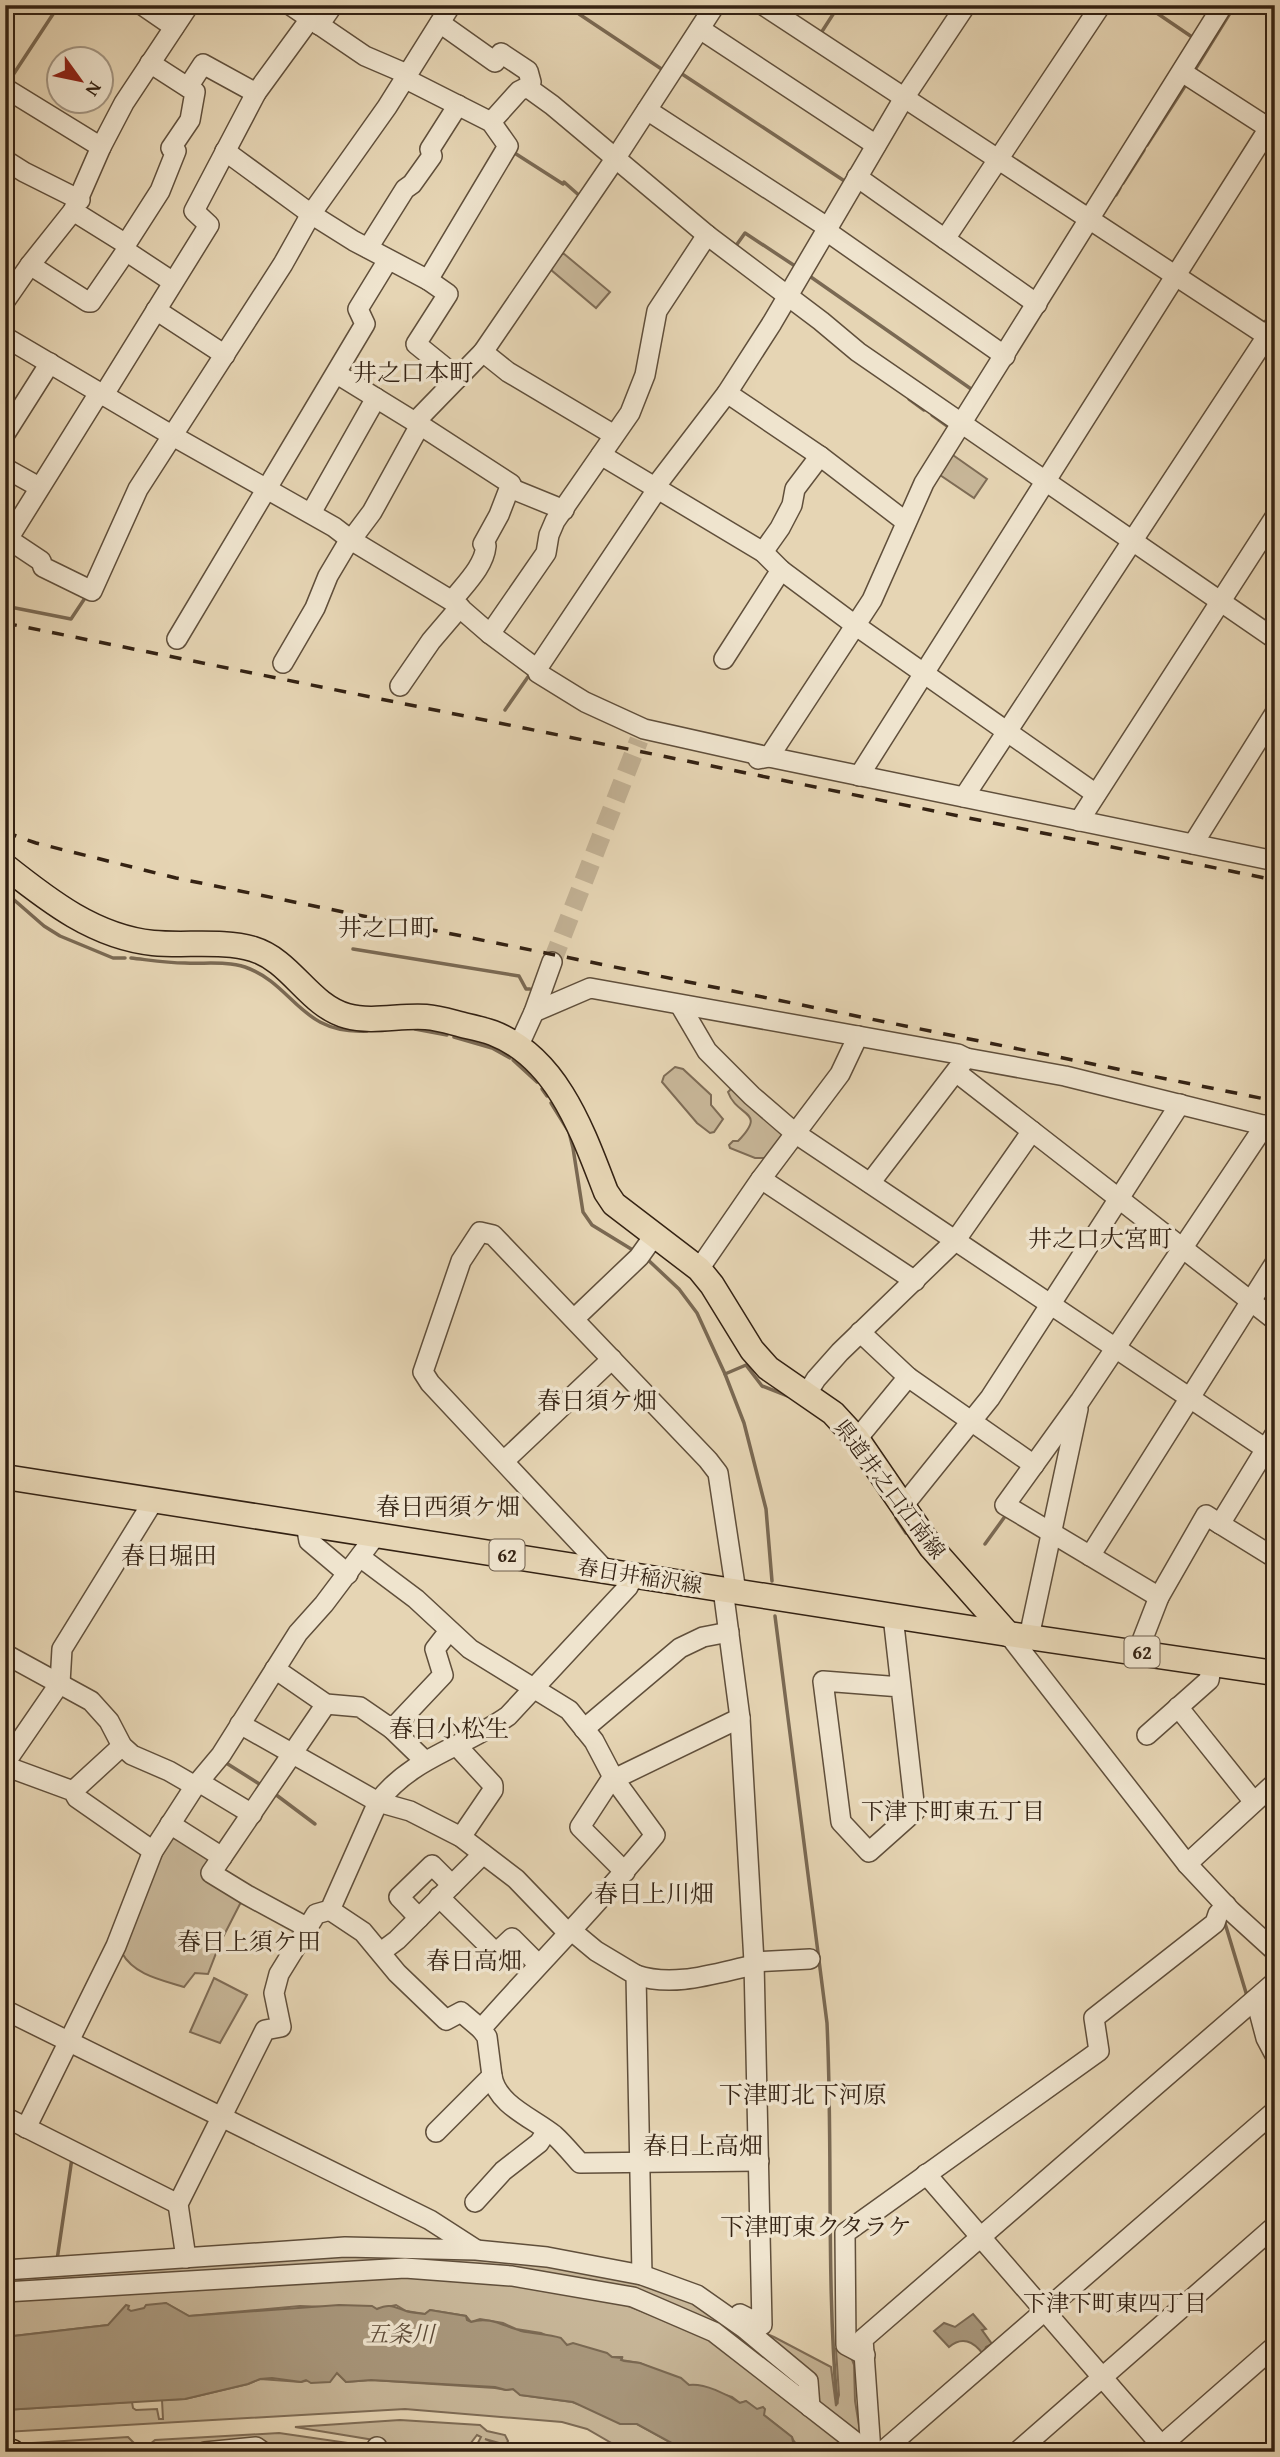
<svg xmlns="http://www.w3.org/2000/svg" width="1280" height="2457" viewBox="0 0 1280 2457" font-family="'Gentium Book Plus','Noto Serif JP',serif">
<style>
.green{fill:#c8b799;stroke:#7e6c56;stroke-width:2}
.water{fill:#a9987d;stroke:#7a6953;stroke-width:2}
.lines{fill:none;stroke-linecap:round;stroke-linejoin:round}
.stream{stroke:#7a6953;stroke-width:3.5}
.minor-tunnel{stroke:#c2b194;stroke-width:19;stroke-dasharray:19 10;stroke-linecap:butt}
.minor-casing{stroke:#604f3b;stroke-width:22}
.major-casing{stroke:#342213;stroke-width:27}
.minor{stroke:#efe4ce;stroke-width:19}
.major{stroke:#e6d5b4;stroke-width:24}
.rail{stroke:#342213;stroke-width:3.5;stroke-dasharray:12 12;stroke-linecap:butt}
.labels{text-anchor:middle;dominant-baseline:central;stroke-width:7;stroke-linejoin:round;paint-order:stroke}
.shield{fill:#efe4ce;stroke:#6c5c4b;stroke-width:2}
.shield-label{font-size:19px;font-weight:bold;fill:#342213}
.street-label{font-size:21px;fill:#342213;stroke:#efe4ce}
.neighbourhood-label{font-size:23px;fill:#342213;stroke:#efe4ce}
.water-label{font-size:23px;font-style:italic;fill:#5d4b38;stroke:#efe4ce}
.quarter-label{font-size:24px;fill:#342213;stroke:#efe4ce}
</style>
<rect width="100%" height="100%" fill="#e6d5b4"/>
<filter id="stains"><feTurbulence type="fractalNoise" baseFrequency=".00286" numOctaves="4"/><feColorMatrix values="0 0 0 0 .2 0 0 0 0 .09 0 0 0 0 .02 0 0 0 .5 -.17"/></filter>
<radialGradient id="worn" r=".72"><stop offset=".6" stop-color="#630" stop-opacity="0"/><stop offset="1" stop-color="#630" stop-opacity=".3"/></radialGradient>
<!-- green -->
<g class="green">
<polygon points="563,253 610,292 596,308 550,269"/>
<polygon points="950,453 987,479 974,498 937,473"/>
<polygon points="675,1067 683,1069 711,1095 711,1105 723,1119 714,1132 710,1133 697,1123 662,1082 664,1076"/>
<path d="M731 1089H735L784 1132 783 1138 769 1158H755L730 1148 729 1145 733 1141H738C768 1110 737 1118 728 1092Z"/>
<path d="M171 1835 211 1854 242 1900 220 1943 208 1974 195 1973 184 1987C162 1980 134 1975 122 1953L157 1856Z"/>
<polygon points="214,1978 247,1995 220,2043 190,2032"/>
<polygon points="349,2252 455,2253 618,2275 689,2301 797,2376 799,2391 717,2326 513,2269 5,2287 5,2275"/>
<path d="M402 2273 600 2295 710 2338 854 2452C837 2452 797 2456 792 2437L746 2401 740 2403 732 2397 689 2385 640 2363 621 2360 622 2357H612L567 2345 541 2333 516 2329 503 2323 480 2319 471 2322 466 2316 430 2310 425 2314 406 2311 396 2305 377 2309 300 2306 189 2316 166 2303 131 2312 128 2309 108 2325 5 2337V2297Z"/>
<polygon points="744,2324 774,2337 831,2367 836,2406 839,2395 836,2349 840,2350 851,2357 854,2365 855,2401 861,2438 829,2416"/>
<polygon points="337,2373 346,2382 371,2380 495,2388 506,2390 513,2389 521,2395 572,2402 637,2424 688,2452 627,2452 587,2429 562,2422 405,2409 5,2432 5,2410 132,2402 133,2408 136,2410 157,2409 159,2419 163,2419 162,2400 185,2399 248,2384 260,2379 301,2382"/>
<polygon points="400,2420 480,2425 487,2431 505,2435 508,2441 506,2445 485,2439 516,2452 473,2452 481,2437 477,2435 464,2452 395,2452 374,2440 295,2427"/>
<polygon points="279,2433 369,2446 367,2452 277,2452 259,2440 166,2448 164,2452 144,2449 155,2440"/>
<polygon points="128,2437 134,2443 136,2452 63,2452 32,2443"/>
</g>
<!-- water -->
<g class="water">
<path d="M166 2303 189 2316 339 2305 372 2306 377 2309C390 2303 394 2307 406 2311 412 2313 419 2313 425 2314L430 2310 466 2316 467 2320 471 2322C490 2316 503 2326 521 2331 534 2334 548 2334 561 2338L567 2345 573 2343 607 2353 612 2357 622 2358 621 2360 624 2361 640 2363 681 2378 689 2385C704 2383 727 2394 740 2403L746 2401 757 2409 763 2407 765 2409 764 2415 792 2437 793 2442 814 2452H688L637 2424H620L573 2402 520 2395 513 2389 506 2390 495 2387 371 2380 346 2382 337 2373 330 2382 311 2383 306 2380 301 2382 272 2378 260 2379 248 2384 185 2399 5 2410V2337L108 2325 126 2305 129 2306 128 2309 131 2311 144 2308 146 2305Z"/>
<path d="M973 2314 986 2329 982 2330 992 2344 986 2347 983 2354C973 2341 962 2336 949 2347L934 2331 944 2323 955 2327Z"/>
</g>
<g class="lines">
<!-- stream -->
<g class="stream">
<polyline points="584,5 579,14 663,70"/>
<polyline points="1145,5 1195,39"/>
<polyline points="821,33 839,5"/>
<polyline points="1196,68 1235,5"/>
<polyline points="679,72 846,182"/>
<polyline points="9,81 59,5"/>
<polyline points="1147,145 1185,86"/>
<polyline points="513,152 563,184 564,182 581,197"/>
<polyline points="1123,183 1144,150"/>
<polyline points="1116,195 1120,188"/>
<polyline points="735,247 745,233 795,266"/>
<polyline points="808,275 974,391"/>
<polyline points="909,399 924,410"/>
<polyline points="932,415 950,428"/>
<polyline points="5,606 71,619 87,595"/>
<polyline points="505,710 530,674"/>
<polyline points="5,892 44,926 60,936 113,958 125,958"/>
<polyline points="353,949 519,976 526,989 530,989"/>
<path d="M131 958C149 960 167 963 185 963 205 964 227 961 245 967 295 985 300 1035 367 1031"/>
<polyline points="415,1029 447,1035"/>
<polyline points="454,1037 492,1048 510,1058"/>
<polyline points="513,1060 537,1082"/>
<polyline points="542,1089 547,1096"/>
<polyline points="551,1103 569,1132 573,1148 583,1212 592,1225 636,1252"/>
<polyline points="646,1258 679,1289 697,1313 725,1374 744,1423 766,1509 772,1581"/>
<polyline points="725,1374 746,1365 762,1386 788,1396"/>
<polyline points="896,1518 906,1533"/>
<polyline points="985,1544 1006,1515"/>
<path d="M775 1616 827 2023C833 2150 826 2277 837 2403"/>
<polyline points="223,1761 261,1785"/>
<polyline points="275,1794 315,1824"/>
<polyline points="1224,1920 1247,1996"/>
<polyline points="1269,2060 1275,2070"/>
<polyline points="57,2260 72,2158"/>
</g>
<!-- minor-tunnel -->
<polyline class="minor-tunnel" points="552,962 639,740"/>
<defs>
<g id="minor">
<polyline points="142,5 174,27"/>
<polyline points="290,5 365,56 407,74"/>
<polyline points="763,5 1275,341"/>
<polyline points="440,23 495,62 501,53 528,71 531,82 527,87"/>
<polyline points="319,25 333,5"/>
<polyline points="700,29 876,145"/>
<polyline points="1182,72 1275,132"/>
<polyline points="188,87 203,64 256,93"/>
<polyline points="5,88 101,147"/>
<polyline points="647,110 827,227"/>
<polyline points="491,122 519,91 527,87 552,105 707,235 821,321 858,352 1275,639"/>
<polyline points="225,151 311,214 354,241 428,280 508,146 491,122 404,78"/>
<polyline points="5,160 24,172 80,200"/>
<polyline points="857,177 1037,304"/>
<polyline points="73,211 126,244 126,251 173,282"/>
<polyline points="825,230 1005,356"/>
<polyline points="945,239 1101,5"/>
<polyline points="126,244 160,191 176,151 171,148 190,120 195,92 150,63"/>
<polyline points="368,248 405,189 412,184 432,156 430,149 458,105"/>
<polyline points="30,265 88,302 91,302 126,251"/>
<polyline points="428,280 448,294 416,344 458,378"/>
<polyline points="5,301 30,265 73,211 101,147 124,103 189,5"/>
<polyline points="156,310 225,355"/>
<polyline points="5,337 173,436 334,527 351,540 452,601 490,634 537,669 538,673 585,702 644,729 769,757 1275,861"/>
<polyline points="483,352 508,372 614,435"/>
<polyline points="337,374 376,398"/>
<polyline points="99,393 8,539 41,561 43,567 92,591 138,489 283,264 311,214 387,107 451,5"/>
<polyline points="727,393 820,456 906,522"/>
<polyline points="103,396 209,225 194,211 256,93 310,19"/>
<path d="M420 425 511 484 499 515 483 544 486 546C484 567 464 585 452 601"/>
<polyline points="5,434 50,363"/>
<polyline points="601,455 763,552 781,570 855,625 1096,794"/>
<polyline points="5,468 39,487"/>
<polyline points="655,487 727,393 772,323 904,98 966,5"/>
<polyline points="510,488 564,510"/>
<polyline points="311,513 376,398 415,422"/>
<polyline points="351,540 372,512 420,425 415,422 483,352 615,159 715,5"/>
<polyline points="763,552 780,528 792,505 795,489 820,456"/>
<polyline points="490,634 546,553 549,535 555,521 630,413 645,375 657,311 707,235"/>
<polyline points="177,639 365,324 358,309 388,260"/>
<polyline points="724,659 781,570"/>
<polyline points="283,663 315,608 328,576 350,539"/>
<polyline points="537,669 658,488"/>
<polyline points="400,686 431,641 460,607"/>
<polyline points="758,759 769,757 872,600 924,483 1223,5"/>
<polyline points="859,776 1269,128"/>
<polyline points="964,797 1275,324"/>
<polyline points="1079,821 1275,517"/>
<polyline points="1193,844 1275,713"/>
<polyline points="680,1005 707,1051 752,1096 795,1133 1275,1455"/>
<polyline points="534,1012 590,988 958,1054 966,1058 870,1183"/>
<polyline points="518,1047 534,1012 552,962"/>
<polyline points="966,1058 1065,1076 1275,1128"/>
<polyline points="956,1072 1275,1320"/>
<polyline points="761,1179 915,1281"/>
<polyline points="699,1269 761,1179 840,1074 858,1036"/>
<polyline points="574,1319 639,1257 654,1236"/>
<polyline points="860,1332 908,1377 1034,1465"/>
<polyline points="806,1395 816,1379 840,1352 955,1241 1032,1131"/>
<polyline points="857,1439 908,1377"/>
<polyline points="504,1461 612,1359"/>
<polyline points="903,1506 990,1398 1180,1104"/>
<polyline points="306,1524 309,1541 348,1574"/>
<polyline points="1220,1524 1275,1558"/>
<polyline points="1090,1556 1275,1263"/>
<path d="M360 1557 416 1599 470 1649 569 1710 594 1741 614 1779 655 1835C600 1903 538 1964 481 2029L487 2037 492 2076 436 2132"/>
<polyline points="605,1570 430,1383 423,1372 461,1261 480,1232 493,1235 708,1460 718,1473 736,1592"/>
<polyline points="723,1589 740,1718 754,1962 762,2325 740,2314"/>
<polyline points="1159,1597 1005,1505 1080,1401 1265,1125"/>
<polyline points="893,1616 915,1811 869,1852 841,1822 823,1681 901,1687"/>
<polyline points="1008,1634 1187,1864 1231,1911 1275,1951"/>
<polyline points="1029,1637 1078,1409"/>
<polyline points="1138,1651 1159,1597 1206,1515 1220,1524 1275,1434"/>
<polyline points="5,1654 91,1701 109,1721 122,1746 132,1755 169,1771 195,1786 221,1755 298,1633 324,1604 376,1535"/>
<polyline points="275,1669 326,1704 360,1707 392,1729 424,1760"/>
<polyline points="1178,1707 1254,1802"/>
<polyline points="240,1724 378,1802 410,1811 461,1837 516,1879 569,1934"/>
<polyline points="392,1729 443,1675 435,1649 449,1631"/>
<polyline points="584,1729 680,1648 703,1637 729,1632"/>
<polyline points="1147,1735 1209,1680 1212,1663"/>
<polyline points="457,1746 493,1785 493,1790 461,1837"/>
<polyline points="5,1763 60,1683 62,1649 154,1500"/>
<polyline points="5,1766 73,1791 77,1798 153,1851"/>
<polyline points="199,1782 252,1814"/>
<polyline points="73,1791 122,1746"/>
<polyline points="170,1824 222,1857 211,1873 247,1895 308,1928"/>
<polyline points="222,1857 326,1704"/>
<polyline points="1187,1864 1275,1783"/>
<polyline points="625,1872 580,1827 610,1781 740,1718"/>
<polyline points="439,1897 496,1953 512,1938 538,1964"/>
<polyline points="330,1910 363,1932 397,1973 446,2020 461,2012 481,2029"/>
<polyline points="419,1918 399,1897 432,1865 452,1885"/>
<polyline points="572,1931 596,1951 636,1975 642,2275"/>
<polyline points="381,1952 397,1940 483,1854"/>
<polyline points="754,1962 810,1959"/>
<path d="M636 1975C674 1988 716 1973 754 1965"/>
<polyline points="1256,2000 1266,2038 1275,2055"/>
<polyline points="5,2010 430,2220 475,2249"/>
<path d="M492 2076C497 2105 533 2118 554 2135 563 2143 572 2154 580 2163L759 2161"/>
<polyline points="5,2117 178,2204"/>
<polyline points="26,2128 116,1946 153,1851 195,1786"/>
<polyline points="926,2174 1167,2452"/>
<polyline points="475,2202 503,2171 539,2143 547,2131"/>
<path d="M186 2258 178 2204 265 2030 281 2027 274 1993 279 1974 316 1914 330 1910 378 1802C412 1757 463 1748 508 1716L628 1587 634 1575"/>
<polyline points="5,2270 345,2247 476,2250 547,2257 642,2275 697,2295 744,2328 808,2381 810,2407"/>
<polyline points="5,2292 405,2268 512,2276 633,2297 714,2332 854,2441 863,2452"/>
<polyline points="865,2355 846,2345 845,2233 1099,2051 1094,2018 1215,1923 1218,1914 1226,1905"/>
<polyline points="205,2452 256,2447 263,2452"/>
<polyline points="374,2452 377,2447"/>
<polyline points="871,2452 863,2339 1275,1982"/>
<polyline points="882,2452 1275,2111"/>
<polyline points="1017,2452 1275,2226"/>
<polyline points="1154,2452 1275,2346"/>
</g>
<g id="major">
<path d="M5 866C49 901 95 937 153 943 184 946 224 940 253 949 292 961 308 1005 347 1016 373 1023 400 1015 426 1017 440 1018 454 1023 467 1026 476 1028 485 1030 493 1033 558 1058 583 1133 606 1192L614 1204 699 1269 712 1285 752 1350 768 1368 833 1413 857 1439 931 1547 1008 1634"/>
<polyline points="5,1477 1008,1634 1275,1673"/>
<polyline points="5,2450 12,2452"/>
</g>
</defs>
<!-- minor casing -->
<use href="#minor" class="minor-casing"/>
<!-- major casing -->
<use href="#major" class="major-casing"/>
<!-- minor -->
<use href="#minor" class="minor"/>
<!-- major -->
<use href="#major" class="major"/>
<!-- rail -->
<g class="rail">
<polyline points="5,623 1275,880"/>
<polyline points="5,832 36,843 176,878 1275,1101"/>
</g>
</g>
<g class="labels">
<!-- shield labels -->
<g class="shield">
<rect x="489.5" y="1539.5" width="35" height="31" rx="5"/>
<rect x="1124.5" y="1636.5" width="35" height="31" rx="5"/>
</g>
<g class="shield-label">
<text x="507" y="1555">62</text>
<text x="1142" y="1652">62</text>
</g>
<!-- street labels -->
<g class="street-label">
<text transform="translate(890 1489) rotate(53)">県道井之口江南線</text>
<text transform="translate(640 1576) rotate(9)">春日井稲沢線</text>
</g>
<!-- neighbourhood labels -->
<g class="neighbourhood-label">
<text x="953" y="1810">下津下町東五丁目</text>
<text x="1115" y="2302">下津下町東四丁目</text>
</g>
<!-- water labels -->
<g class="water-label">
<text x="400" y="2333">五条川</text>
</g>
<!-- quarter labels -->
<g class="quarter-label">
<text x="413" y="372">井之口本町</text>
<text x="386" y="927">井之口町</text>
<text x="1100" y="1238">井之口大宮町</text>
<text x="597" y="1400">春日須ケ畑</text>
<text x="448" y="1506">春日西須ケ畑</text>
<text x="169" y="1555">春日堀田</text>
<text x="449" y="1728">春日小松生</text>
<text x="654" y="1893">春日上川畑</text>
<text x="249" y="1941">春日上須ケ田</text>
<text x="474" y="1960">春日高畑</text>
<text x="803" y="2094">下津町北下河原</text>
<text x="703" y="2145">春日上高畑</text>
<text x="816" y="2226">下津町東クタラケ</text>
</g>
</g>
<!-- margin -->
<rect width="1280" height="2457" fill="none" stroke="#e6d5b4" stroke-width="28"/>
<rect x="7" y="7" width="1266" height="2443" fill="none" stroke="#342213" stroke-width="3.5"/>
<rect x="14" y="14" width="1252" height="2429" fill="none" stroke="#342213" stroke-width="2"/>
<!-- north arrow -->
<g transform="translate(80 80) rotate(123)"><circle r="33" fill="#efe4ce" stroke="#a49683" stroke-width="2"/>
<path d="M0-5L12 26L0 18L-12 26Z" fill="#8f2418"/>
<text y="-10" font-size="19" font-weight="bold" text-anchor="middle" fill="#342213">N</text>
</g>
<rect width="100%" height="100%" filter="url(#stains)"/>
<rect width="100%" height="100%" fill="url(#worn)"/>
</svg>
